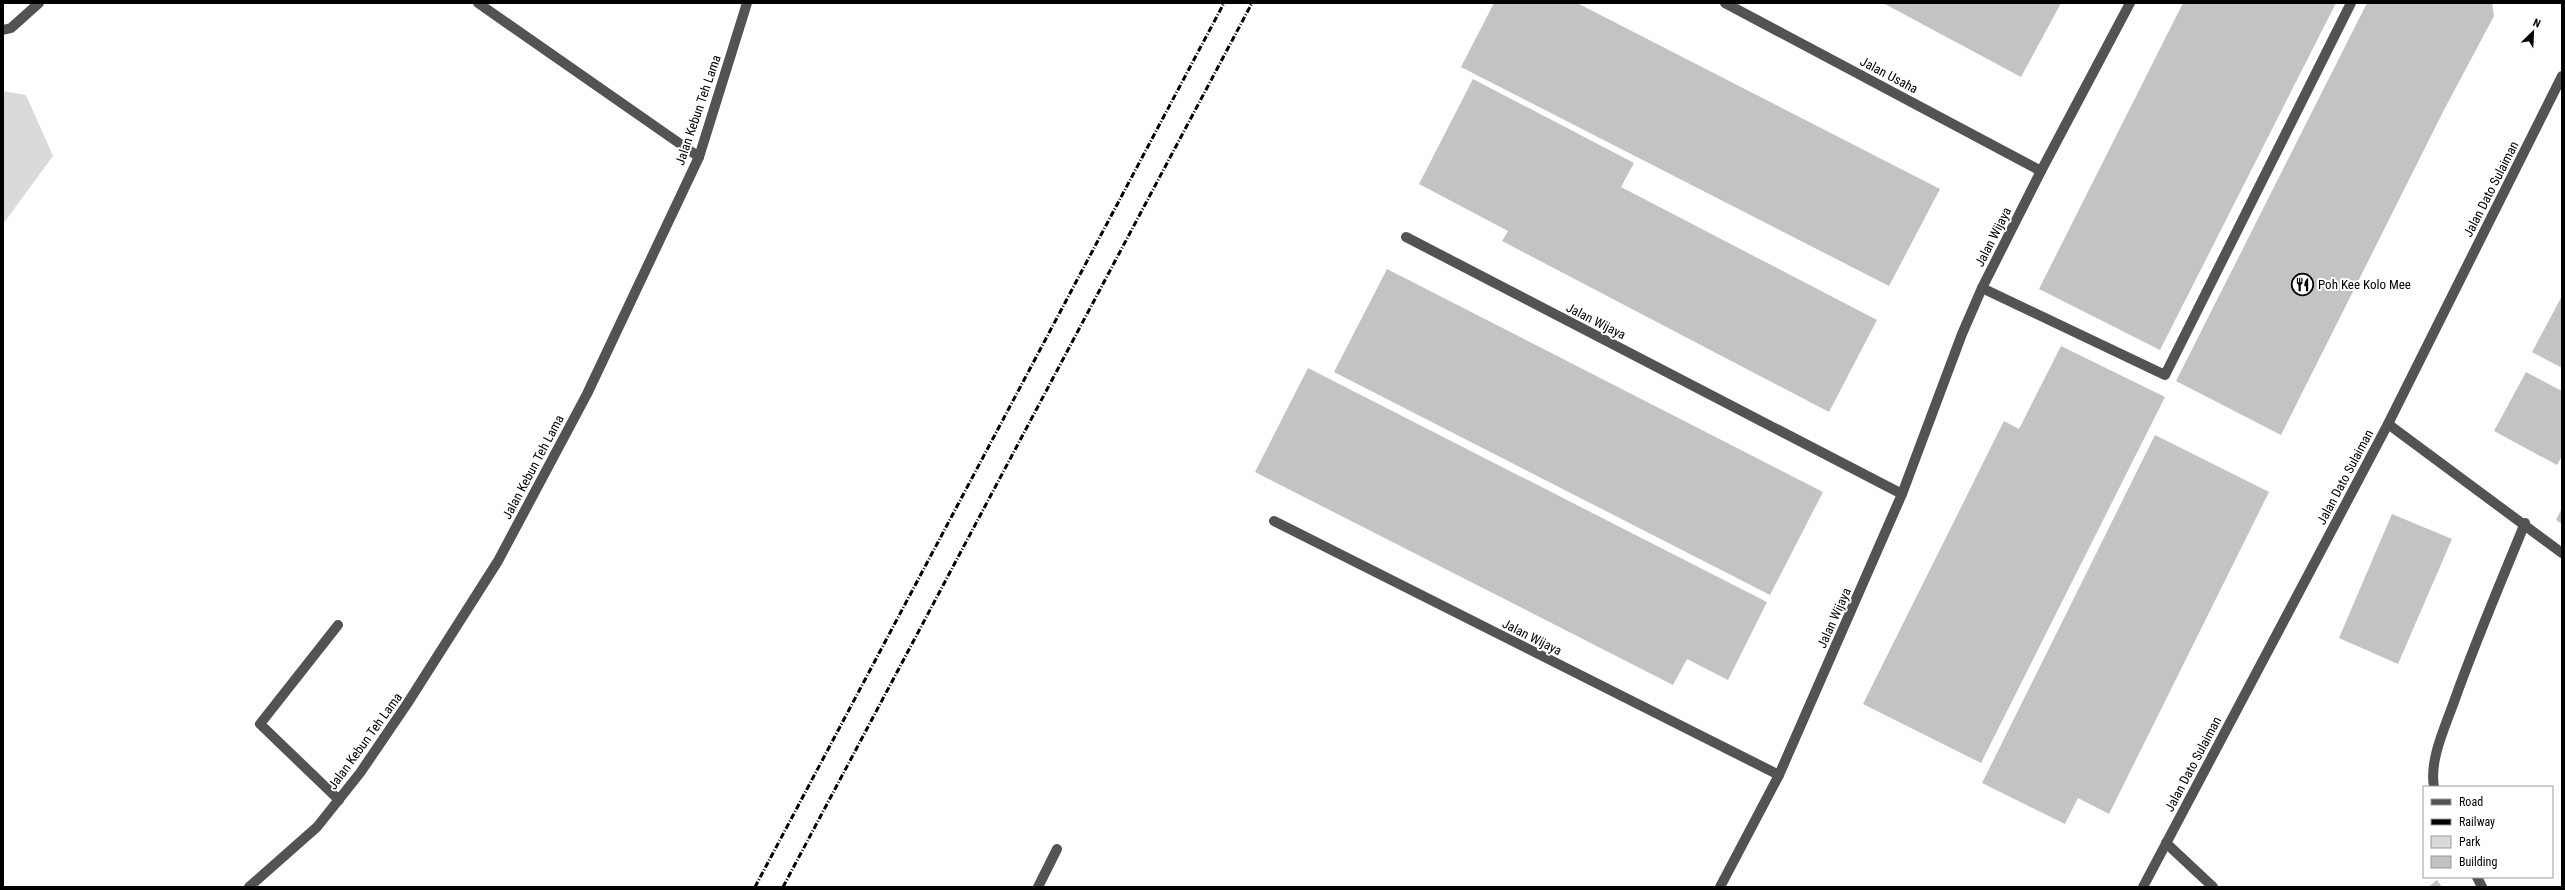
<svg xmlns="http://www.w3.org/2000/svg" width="2565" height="890" viewBox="0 0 2565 890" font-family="'Roboto Condensed',sans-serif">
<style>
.green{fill:#dadada}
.building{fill:#c3c3c3}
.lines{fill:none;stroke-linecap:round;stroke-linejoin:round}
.minor{stroke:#535353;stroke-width:10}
.rail{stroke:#000;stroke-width:3;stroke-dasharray:6 2 1 2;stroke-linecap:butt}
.labels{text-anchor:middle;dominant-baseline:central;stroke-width:4;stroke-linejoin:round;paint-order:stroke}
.street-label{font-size:13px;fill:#000;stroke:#fff}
.poi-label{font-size:13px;fill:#000;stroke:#fff;text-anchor:start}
</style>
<rect width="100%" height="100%" fill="#fff"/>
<!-- green -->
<polygon class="green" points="3,91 26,95 53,156 3,224"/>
<!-- building -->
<g class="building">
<polygon points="1494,3 1577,3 1940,189 1889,286 1461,67"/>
<polygon points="1883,3 2061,3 2021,77"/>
<polygon points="2183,3 2336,3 2160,350 2039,289"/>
<polygon points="2367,3 2492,3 2494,16 2445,108 2281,435 2176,381"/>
<polygon points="1473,79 1634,163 1621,187 1877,320 1829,412 1502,241 1508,231 1419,184"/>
<polygon points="1387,269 1823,492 1770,595 1334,372"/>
<polygon points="2562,296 2562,368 2532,352"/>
<polygon points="2061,346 2165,397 1981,763 1863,704 2004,421 2019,429"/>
<polygon points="1308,368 1767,602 1728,680 1687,659 1673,685 1255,472"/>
<polygon points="2526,372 2562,391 2562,456 2557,465 2494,431"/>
<polygon points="2155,435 2269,492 2109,814 2078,798 2065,824 1982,783"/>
<polygon points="2562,508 2562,524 2556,520"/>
<polygon points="2392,514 2452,539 2398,664 2339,638"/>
<polygon points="2437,880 2442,887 2428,887"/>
</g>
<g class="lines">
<!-- minor -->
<g class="minor">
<polyline points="478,3 699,157"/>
<polyline points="1725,3 2041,171"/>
<polyline points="3,30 11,28 39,3"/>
<polyline points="1406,237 1902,494"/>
<polyline points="1982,288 2165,375 2351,3"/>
<polyline points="2388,424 2562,553"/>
<polyline points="1274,521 1779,775"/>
<polyline points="338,625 260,724 339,800"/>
<path d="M2434 787C2429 759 2446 725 2455 699 2476 640 2501 582 2525 523"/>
<polyline points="2166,843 2213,887"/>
<polyline points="2477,877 2482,887"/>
<polyline points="249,887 317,827 360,773 407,704 498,561 587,394 699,157 747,3"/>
<polyline points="1038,887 1057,849"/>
<polyline points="1720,887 1779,775 1902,494 1962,334 1982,288 2041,171 2130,3"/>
<polyline points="2143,887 2388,424 2562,76"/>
</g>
<!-- rail -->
<g class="rail">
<polyline points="755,887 1224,3"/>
<polyline points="783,887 1252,3"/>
</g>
</g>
<!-- icons -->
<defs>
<symbol id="restaurant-ring" viewBox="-11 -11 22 22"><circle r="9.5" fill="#fff" stroke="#000" stroke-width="1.5"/><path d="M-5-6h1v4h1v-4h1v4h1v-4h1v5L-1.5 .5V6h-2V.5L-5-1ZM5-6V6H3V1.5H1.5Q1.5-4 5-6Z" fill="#000"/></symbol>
</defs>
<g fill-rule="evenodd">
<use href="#restaurant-ring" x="2290" y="272" width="25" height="25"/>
</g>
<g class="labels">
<!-- street labels -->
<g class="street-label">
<text transform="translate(1889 75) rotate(28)">Jalan Usaha</text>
<text transform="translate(698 110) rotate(-71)">Jalan Kebun Teh Lama</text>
<text transform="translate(2491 189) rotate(-63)">Jalan Dato Sulaiman</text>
<text transform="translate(1993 237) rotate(-63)">Jalan Wijaya</text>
<text transform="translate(1596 321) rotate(27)">Jalan Wijaya</text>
<text transform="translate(533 467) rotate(-62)">Jalan Kebun Teh Lama</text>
<text transform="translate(2345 477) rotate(-62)">Jalan Dato Sulaiman</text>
<text transform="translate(1834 618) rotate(-66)">Jalan Wijaya</text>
<text transform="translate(1532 637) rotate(27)">Jalan Wijaya</text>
<text transform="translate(365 741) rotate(-54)">Jalan Kebun Teh Lama</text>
<text transform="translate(2193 764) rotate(-62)">Jalan Dato Sulaiman</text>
</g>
<!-- poi labels -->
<g class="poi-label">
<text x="2318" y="284">Poh Kee Kolo Mee</text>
</g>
</g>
<!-- border -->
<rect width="2565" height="890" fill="none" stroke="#000000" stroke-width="8"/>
<!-- legend -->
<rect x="2423" y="786" width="130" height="92" fill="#ffffff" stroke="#999999"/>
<rect x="2431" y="799" width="20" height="6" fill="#535353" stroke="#999999"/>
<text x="2459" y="806" font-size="12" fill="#000000">Road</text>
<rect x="2431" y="819" width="20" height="6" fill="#000000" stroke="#999999"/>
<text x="2459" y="826" font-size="12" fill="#000000">Railway</text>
<rect x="2431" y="836" width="20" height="12" fill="#dadada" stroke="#999999"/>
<text x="2459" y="846" font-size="12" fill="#000000">Park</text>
<rect x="2431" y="856" width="20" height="12" fill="#c3c3c3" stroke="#999999"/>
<text x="2459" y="866" font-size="12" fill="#000000">Building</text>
<!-- north arrow -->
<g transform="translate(2533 32) rotate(24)" stroke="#ffffff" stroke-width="3" paint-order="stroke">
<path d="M0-3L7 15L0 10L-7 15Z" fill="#000000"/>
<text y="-6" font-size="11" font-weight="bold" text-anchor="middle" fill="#000000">N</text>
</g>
</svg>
